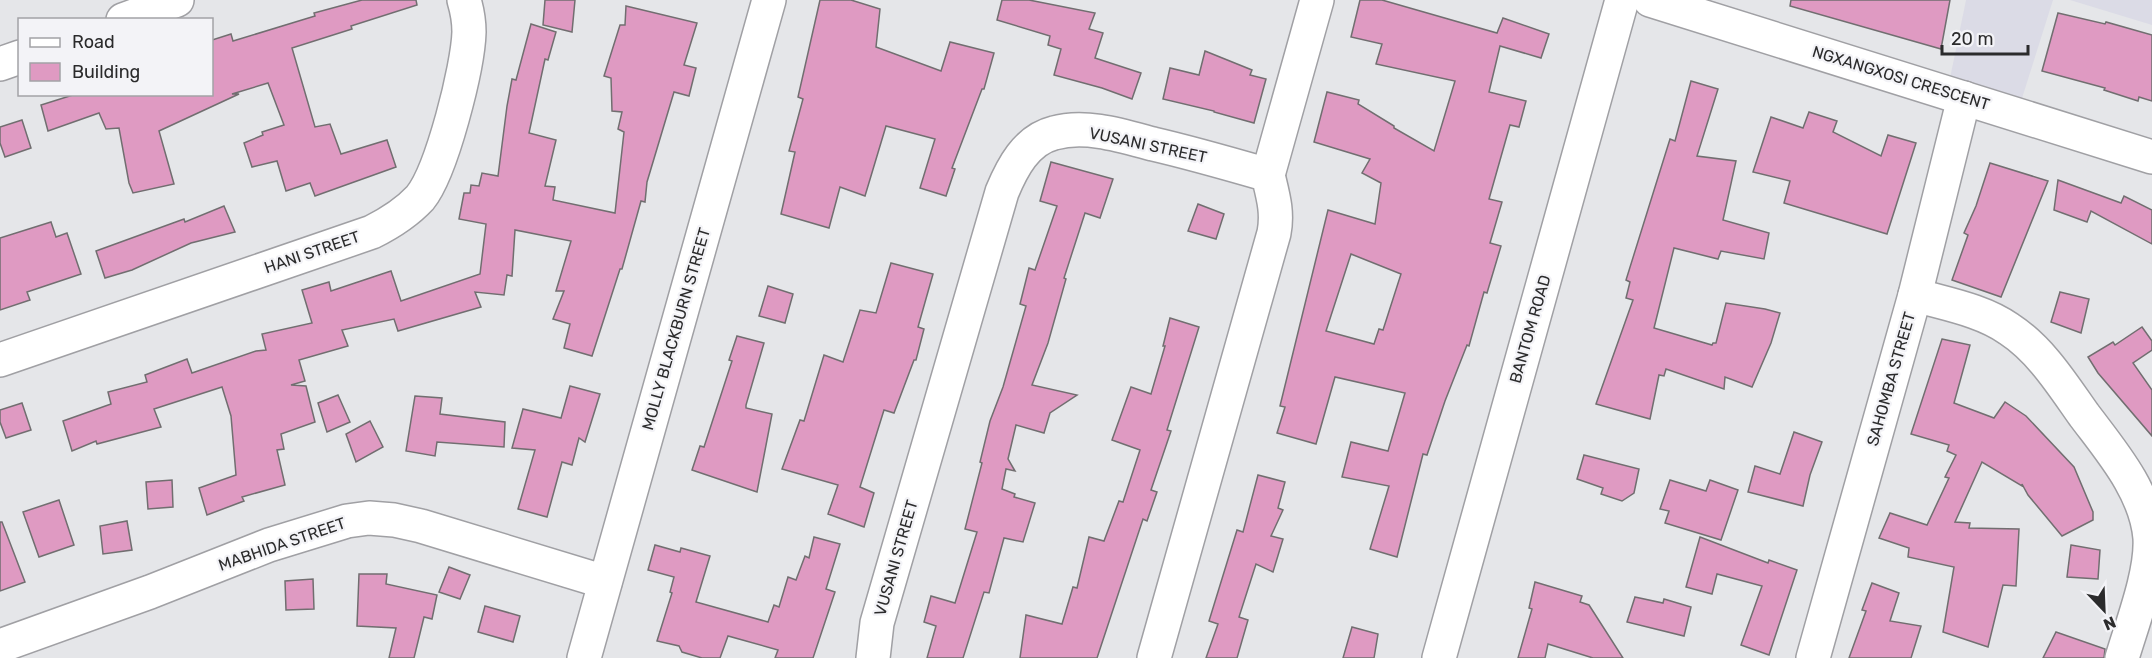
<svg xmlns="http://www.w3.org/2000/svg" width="2152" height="658" viewBox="0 0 2152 658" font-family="Rubik,sans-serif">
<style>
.built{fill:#dbdbe6}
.building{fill:#df9ac2;stroke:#716e70;stroke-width:1.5;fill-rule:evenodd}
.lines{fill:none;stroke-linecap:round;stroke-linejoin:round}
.street-casing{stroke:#a0a0a4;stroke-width:36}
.street{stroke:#fff;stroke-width:33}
.labels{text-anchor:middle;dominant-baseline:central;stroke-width:4.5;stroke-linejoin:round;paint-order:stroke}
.street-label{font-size:16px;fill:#2b2b2c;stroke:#f3f3f7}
</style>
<rect width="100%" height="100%" fill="#e5e6e9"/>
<!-- built -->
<g class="built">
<polygon points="1966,0 2053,0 2017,114 1947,93"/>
<polygon points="2070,0 2152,0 2152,25"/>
</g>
<!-- building -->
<g class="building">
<polygon points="362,0 416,0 417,5 351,26 352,29 292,48 315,127 330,124 341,154 387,140 396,167 315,196 310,183 286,191 277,161 252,167 244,143 263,135 262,132 284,125 268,83 232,94 239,94 159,131 174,184 133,193 129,183 119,128 106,129 99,113 48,131 41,105 76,94 212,94 212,40 231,34 233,41 315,16 314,13"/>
<polygon points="545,0 575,0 572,32 543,25"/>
<polygon points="820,0 851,0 880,9 876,47 941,71 950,42 994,53 984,89 982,89 952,168 955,169 946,196 920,188 935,139 886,126 865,196 840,187 829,228 781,214 795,152 789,151 803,99 798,97"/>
<polygon points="1002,0 1029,0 1095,13 1089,29 1103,33 1095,58 1141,73 1132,99 1102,88 1054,75 1061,49 1048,45 1050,36 997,20"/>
<path d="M1360 0H1382L1497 33 1503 18 1549 34 1541 58 1500 46 1489 92 1526 101 1519 127 1510 125 1489 199 1502 202 1490 243 1501 246 1487 293 1484 292 1469 346 1467 345 1445 401 1427 455 1423 454 1397 557 1370 549 1389 486 1342 477 1351 442 1388 451 1405 393 1335 377 1316 444 1277 433 1285 407 1280 406 1328 210 1375 224 1381 183 1362 173 1370 159 1314 142 1327 92 1359 100 1358 104 1394 126V128L1434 151 1455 81 1376 64 1382 44 1351 37ZM1351 254 1401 274 1383 330 1379 329 1374 344 1326 331Z"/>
<polygon points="1791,0 1950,0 1941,49 1790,6"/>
<polygon points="626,6 697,23 684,65 696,68 689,96 674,92 647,182 645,202 641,201 622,269 620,269 592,356 564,348 570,324 553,319 564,291 556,291 571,241 515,230 512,276 507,275 504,295 475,292 481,307 398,331 394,319 342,330 348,346 299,360 305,381 291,385 306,386 315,422 281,434 284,449 277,450 285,485 242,497 244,501 207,515 199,488 236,475 231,416 222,387 154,409 161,427 97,444 96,441 72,451 63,421 111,404 108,392 147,382 145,375 187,359 192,373 256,351 266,350 262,334 312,323 302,290 329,282 331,291 391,271 401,301 480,274 486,224 459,219 464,193 470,193 471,185 479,186 482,173 498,176 507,106 512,79 516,80 531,24 556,32 548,60 545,59 529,133 556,140 545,186 555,187 553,200 615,213 624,132 618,129 622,112 612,111 611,78 604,76 620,25 625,25"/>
<polygon points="2058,13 2105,24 2106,22 2152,35 2152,101 2139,97 2138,101 2104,90 2105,88 2042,71"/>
<polygon points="1205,51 1252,70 1250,75 1266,79 1254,123 1214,112 1214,111 1163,99 1170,68 1199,75"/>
<polygon points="1691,81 1718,89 1697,156 1736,161 1723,220 1769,233 1764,259 1721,251 1718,259 1674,248 1654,328 1712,345 1713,343 1716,343 1726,303 1765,309 1780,313 1771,343 1752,387 1725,377 1724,389 1666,369 1664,376 1659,375 1650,419 1596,404 1633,300 1626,298 1630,282 1626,280 1670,139 1675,141"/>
<polygon points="1809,112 1837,121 1833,132 1881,156 1888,135 1916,143 1887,234 1784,203 1790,181 1753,172 1771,117 1803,128"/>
<polygon points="22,120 31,148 5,157 0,143 0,127"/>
<polygon points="1051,162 1113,179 1100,218 1085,213 1064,278 1066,279 1048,343 1032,385 1077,395 1050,413 1044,433 1016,425 1008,459 1015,471 1006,469 1002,489 1015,494 1014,497 1035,503 1023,542 1004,538 989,593 984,592 963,658 927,658 936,626 924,622 931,596 955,603 977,532 965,529 982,463 980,462 990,421 1003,387 1026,306 1020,304 1029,268 1035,270 1057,206 1040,201"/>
<polygon points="1990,163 2048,181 2001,297 1952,280 1968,235 1964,233 1976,206"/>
<polygon points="2058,180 2121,203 2124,196 2152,210 2152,244 2091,211 2087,222 2054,210"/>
<polygon points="1198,204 1224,214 1216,239 1188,231"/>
<polygon points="224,206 235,232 191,243 132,270 105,278 96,251 184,219 185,222"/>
<polygon points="51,222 56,237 67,233 81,274 27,292 30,300 0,310 0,238"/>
<polygon points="891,263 933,274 918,327 924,329 916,360 914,360 894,413 884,410 860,487 874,493 864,527 828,514 838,485 782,469 800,420 804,421 824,355 843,362 860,310 876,313"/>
<polygon points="768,286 793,294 785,323 759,316"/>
<polygon points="2060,292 2089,299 2081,333 2051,322"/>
<polygon points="1170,318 1199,327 1167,430 1171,431 1151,490 1157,492 1147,521 1143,519 1097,658 1020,658 1026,615 1062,624 1073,587 1077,588 1089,537 1104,541 1119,501 1123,502 1140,450 1112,440 1131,387 1151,394 1165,346 1163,346"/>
<polygon points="2142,327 2152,341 2152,350 2133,363 2152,390 2152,436 2098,373 2088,357 2113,342 2115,345"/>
<polygon points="737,336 764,343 746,405 746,408 772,414 757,492 692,470 700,446 704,447 732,361 729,360"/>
<polygon points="1942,339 1970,345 1954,403 1994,418 2005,402 2026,416 2074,467 2093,512 2093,520 2062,536 2028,495 2022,484 2022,486 1982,462 1955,522 1970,523 1969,528 2019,529 2016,586 2003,585 1988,647 1943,632 1954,567 1908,557 1909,548 1879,538 1890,513 1927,525 1949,478 1945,477 1956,455 1947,451 1949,445 1911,434"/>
<polygon points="570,386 600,394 585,442 579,438 572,465 562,462 547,517 518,509 535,450 512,448 523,409 561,418"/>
<polygon points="338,395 350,422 327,432 318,403"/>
<polygon points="415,396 442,398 440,414 505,422 504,447 437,442 435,456 406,451"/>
<polygon points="22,403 31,430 6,438 0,422 0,410"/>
<polygon points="370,421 383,447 356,462 346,434"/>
<polygon points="1794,432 1822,442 1810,475 1803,506 1748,492 1755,466 1780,474"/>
<polygon points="1584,455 1639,469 1634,493 1622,501 1601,494 1603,488 1577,479"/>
<polygon points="1258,475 1285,482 1278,508 1283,510 1271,536 1283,539 1273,572 1256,564 1239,617 1248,620 1237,658 1206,658 1218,624 1209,621 1237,530 1243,532"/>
<polygon points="172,480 173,507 148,509 146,482"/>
<polygon points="1670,480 1706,491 1710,480 1738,490 1721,540 1665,523 1669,511 1660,509"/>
<polygon points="59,500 74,545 39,557 23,512"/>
<polygon points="127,521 132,550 103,554 100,526"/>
<polygon points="0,522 2,522 25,582 0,591"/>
<polygon points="814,537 840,544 826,589 835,592 813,658 775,658 778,650 728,636 720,658 702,658 682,652 679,646 657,641 672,593 670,592 674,577 648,570 655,545 680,552 681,548 710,556 696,602 768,622 774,605 779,607 788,577 796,580 805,556 809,558"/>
<polygon points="1700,537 1768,563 1769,560 1797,570 1769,655 1741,645 1762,586 1717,574 1712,594 1686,587"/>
<polygon points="2071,545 2100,550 2098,579 2067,577"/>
<polygon points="449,567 470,575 460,599 439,592"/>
<polygon points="359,574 387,574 386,584 437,595 432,619 424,617 414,658 389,658 396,628 357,626"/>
<polygon points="313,579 314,609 286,610 285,581"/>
<polygon points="1535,582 1582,596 1580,602 1589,605 1623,658 1593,658 1548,644 1545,658 1518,658 1532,609 1529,608"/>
<polygon points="1872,583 1899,593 1890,621 1921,626 1911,658 1849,658 1866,611 1862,610"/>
<polygon points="1635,597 1663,603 1664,599 1691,607 1684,636 1627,622"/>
<polygon points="485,606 520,616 513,642 478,632"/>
<polygon points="1352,627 1378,634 1374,658 1343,658"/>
<polygon points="2056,632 2105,649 2104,658 2043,658"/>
</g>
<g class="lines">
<defs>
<g id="street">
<polyline points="1650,0 2152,157"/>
<polyline points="123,20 177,0"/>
<polyline points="0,64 20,57"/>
<polyline points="1268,175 1317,0"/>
<path d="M1915 295C1946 304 1982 310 2009 329 2041 350 2062 384 2084 415 2111 451 2146 491 2150 538 2152 573 2132 624 2122 658"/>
<path d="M0 360 372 232C390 223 406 213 420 198 442 171 468 67 469 32 469 21 467 10 464 0"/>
<polyline points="0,646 150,592 269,545 347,521 369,518 394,520 421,526 605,582"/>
<polyline points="584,658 769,0"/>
<path d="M873 658 877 623 1002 192C1012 168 1026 140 1054 133 1086 124 1123 136 1153 144 1192 153 1230 164 1268 175 1273 196 1278 212 1274 233L1154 658"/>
<polyline points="1439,658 1622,0"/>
<polyline points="1813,658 1915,295 1964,98"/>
</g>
</defs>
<!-- street casing -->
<use href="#street" class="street-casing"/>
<!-- street -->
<use href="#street" class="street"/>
</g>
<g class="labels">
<!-- street labels -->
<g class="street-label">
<text transform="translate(1901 78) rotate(17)">NGXANGXOSI CRESCENT</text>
<text transform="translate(1148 145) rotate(12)">VUSANI STREET</text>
<text transform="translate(312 252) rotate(-19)">HANI STREET</text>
<text transform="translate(676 329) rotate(-74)">MOLLY BLACKBURN STREET</text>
<text transform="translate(1530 329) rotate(-74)">BANTOM ROAD</text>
<text transform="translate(1891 379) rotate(-74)">SAHOMBA STREET</text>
<text transform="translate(282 544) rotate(-19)">MABHIDA STREET</text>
<text transform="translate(896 558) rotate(-74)">VUSANI STREET</text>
</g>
</g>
<!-- legend -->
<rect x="18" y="18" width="195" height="78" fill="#f3f3f7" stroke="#a3a3a6" stroke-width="1.5"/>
<rect x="30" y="38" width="30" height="9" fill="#ffffff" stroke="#a3a3a6" stroke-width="1.5"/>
<text x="72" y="48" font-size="18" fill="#2b2b2c">Road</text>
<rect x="30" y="63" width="30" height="18" fill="#df9ac2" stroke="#a3a3a6" stroke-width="1.5"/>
<text x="72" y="78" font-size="18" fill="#2b2b2c">Building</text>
<!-- north arrow -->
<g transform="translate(2104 610) rotate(157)" stroke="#f3f3f7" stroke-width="4.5" paint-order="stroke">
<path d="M0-4.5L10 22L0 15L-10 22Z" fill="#2b2b2c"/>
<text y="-9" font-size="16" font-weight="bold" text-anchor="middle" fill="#2b2b2c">N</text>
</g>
<!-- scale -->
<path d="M1942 45v9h86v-9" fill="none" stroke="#2b2b2c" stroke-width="3"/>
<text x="1951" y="45" font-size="18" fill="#2b2b2c" stroke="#f3f3f7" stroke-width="4.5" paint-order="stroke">20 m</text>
</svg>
